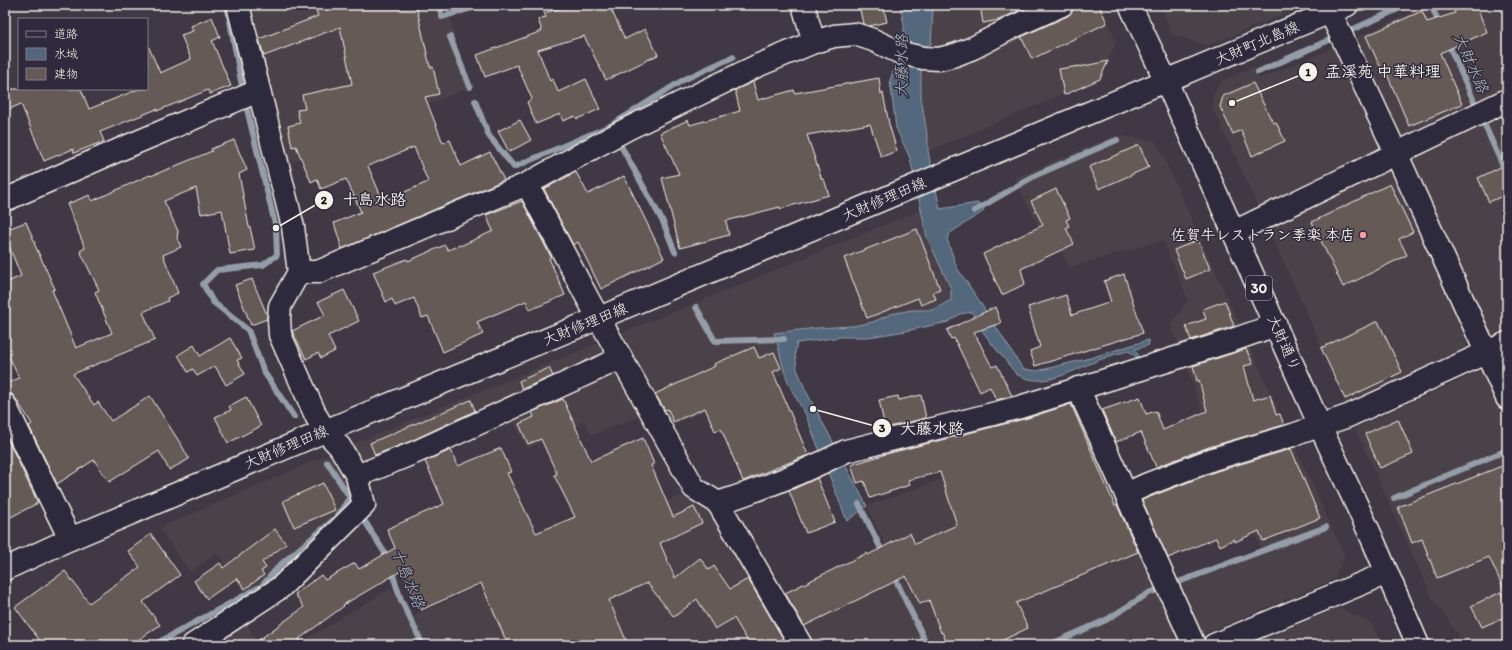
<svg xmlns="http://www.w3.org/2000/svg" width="1512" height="650" viewBox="0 0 1512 650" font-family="Itim,'Klee One',sans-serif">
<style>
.built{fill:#4b4249}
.water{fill:#52677d;stroke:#939ea8}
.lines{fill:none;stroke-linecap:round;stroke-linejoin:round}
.stream{stroke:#939ea8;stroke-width:6}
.building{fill:#665a56;stroke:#f4f1e8;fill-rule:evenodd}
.minor-casing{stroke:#f4f1e8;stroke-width:25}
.major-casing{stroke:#f4f1e8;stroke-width:25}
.minor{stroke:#2f2a3d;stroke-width:22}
.major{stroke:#2f2a3d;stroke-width:22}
.poi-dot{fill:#ff9aa2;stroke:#2f2a3d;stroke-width:1.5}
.labels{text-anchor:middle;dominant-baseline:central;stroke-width:3;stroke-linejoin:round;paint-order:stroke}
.shield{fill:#2f2a3d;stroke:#b9b5b5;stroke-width:1}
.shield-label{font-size:14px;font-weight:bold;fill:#f4f1e8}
.street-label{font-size:15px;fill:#f4f1e8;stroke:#2f2a3d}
.poi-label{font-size:15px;font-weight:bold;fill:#f4f1e8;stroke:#2f2a3d;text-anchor:end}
.water-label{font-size:16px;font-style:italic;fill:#b3babd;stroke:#2f2a3d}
.leader{fill:none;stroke:#f4f1e8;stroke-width:1.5}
.callout-dot{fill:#f4f1e8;stroke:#2f2a3d;stroke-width:1.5}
.mark-label{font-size:12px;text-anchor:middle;font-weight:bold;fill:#111}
.callout-label{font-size:16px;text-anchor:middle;font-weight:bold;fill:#f4f1e8;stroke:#2f2a3d;stroke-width:3;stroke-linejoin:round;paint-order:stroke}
</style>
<rect width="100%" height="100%" fill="#403844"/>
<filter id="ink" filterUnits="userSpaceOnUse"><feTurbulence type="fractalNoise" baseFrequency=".025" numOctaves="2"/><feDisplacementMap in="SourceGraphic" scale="8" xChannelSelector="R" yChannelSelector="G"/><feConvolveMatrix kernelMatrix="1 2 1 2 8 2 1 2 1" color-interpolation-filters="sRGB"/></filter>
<g filter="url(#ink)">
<!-- built -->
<g class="built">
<polygon points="245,5 447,5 467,88 283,166"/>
<polygon points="931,5 1100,5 1116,41 1101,78 928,151 928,141 921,97 922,69 926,65 931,44 932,9"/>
<polygon points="1160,5 1307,5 1206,46 1172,34"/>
<polygon points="1427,5 1507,5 1507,329 1486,338 1384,151 1467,336 1466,349 1346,404 1305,309 1213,108 1213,95 1222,81 1254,66 1259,79 1336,47"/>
<polygon points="1117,135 1156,141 1345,557 1333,580 1176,645 297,645 391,588 407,619 691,491 721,516 789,632 902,579 867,506 988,463 1092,421 1162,590 1262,550 1223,460 1229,457 1210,409 1202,410 1171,324 1188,300 1163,240 1069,267 1052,231 1042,233 1014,178"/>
<polygon points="923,209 962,302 932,317 852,332 783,333 790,371 667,428 654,410 592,435 584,421 527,449 504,403 347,472 354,499 276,580 248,598 217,554 190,572 159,528 351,445"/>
<polygon points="1485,369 1507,416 1507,645 1465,645 1432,597 1355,428"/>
<polygon points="1338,608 1371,623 1382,645 1249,645"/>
<polygon points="244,618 258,645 205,645"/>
</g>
<!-- water -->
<path class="water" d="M900 5H931L933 9 931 44 921 47V97L928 141V151L940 209 978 203 984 211 950 233 947 239 957 268 976 296 1023 369 1037 371 1090 358 1148 340 1149 345 1135 349 1141 361 1129 351C1120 353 1111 355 1102 359 1075 368 1045 391 1016 374 1001 354 982 335 972 312L960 314 948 322 906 331 869 337H841L797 343 795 353 797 369 806 391 867 506 847 521 805 413C797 400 788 385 784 370 780 357 779 345 774 333L817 328 853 326 873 322 891 314 912 310H933L951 300V289L927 237 910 158 896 128 890 80 904 42V25Z"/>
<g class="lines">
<!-- stream -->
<g class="stream">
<polyline points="227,5 243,92"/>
<polyline points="439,5 442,17 482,5"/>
<polyline points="1431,5 1440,25"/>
<polyline points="450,37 470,87"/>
<polyline points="1447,41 1507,175"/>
<polyline points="1258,72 1407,5"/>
<polyline points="245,101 276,228 277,255 263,265 217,270 203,284 213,302 248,330 264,372 294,417"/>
<polyline points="475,101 489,136 514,167 610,126 663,222 675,252"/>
<polyline points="610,126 683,80 733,57"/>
<polyline points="974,211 1036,175 1117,140"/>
<polyline points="696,307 715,341 784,339"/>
<polyline points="327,462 351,499"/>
<polyline points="1394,498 1507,450"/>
<polyline points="859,504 884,555"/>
<polyline points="366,523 386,555 388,560"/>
<polyline points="391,569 401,600 423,645"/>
<polyline points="893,574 927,645"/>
<polyline points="154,645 262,586 280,565 337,517 350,497"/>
<polyline points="1049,645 1106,620 1149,593 1326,527"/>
</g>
</g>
<!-- building -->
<g class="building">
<path d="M314 5H416L430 67H433L439 94 425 97 443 143 450 140 461 166 490 152 504 180 342 249 334 223 361 212 348 183 346 179 321 189 317 179 311 182 296 146 292 147 288 126 300 123 297 110 305 109 302 95 352 84 340 27 264 56 259 39 318 16ZM414 147 428 182 383 201 368 166Z"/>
<polygon points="571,5 609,5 625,39 645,29 658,55 606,80 584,36 538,50 550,81 553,79 558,92 586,79 600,109 577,119 575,116 563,121 560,114 536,124 527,102 532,99 517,65 485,77 477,55 542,31 538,19 546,17 544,13"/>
<polygon points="859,5 883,5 887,22 869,26 863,24"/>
<polygon points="980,5 1031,5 999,20 983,23"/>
<polygon points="1074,5 1099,5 1107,23 1032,59 1021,37 1067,16 1072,12"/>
<polygon points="1464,5 1476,5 1487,32 1440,53 1462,104 1409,126 1387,74 1384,75 1366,36 1422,11 1427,22 1455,13 1454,9"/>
<polygon points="212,17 220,37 212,41 231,86 210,94 208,90 157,111 157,109 100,132 104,141 74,153 73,149 44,161 21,104 5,111 5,89 81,89 89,109 139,89 147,89 147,43 160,73 191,59 181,35 193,31 191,26"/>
<polygon points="1108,61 1100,79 1064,95 1059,69 1080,66 1080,67"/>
<polygon points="879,78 881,94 883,93 889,124 897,151 881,157 870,124 807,135 822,180 824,179 829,195 780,209 780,207 726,221 729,235 680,248 662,178 679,174 660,133 688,120 690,125 740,111 735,90 753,82 758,100 794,90 795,93"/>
<polygon points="1253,83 1273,123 1276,122 1285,141 1252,156 1241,130 1233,134 1220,107 1223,96"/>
<polygon points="520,120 531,140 509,152 498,131"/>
<polygon points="234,140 247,170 239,174 249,227 250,227 255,250 230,254 222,210 201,214 196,188 164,201 178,231 177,238 181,247 163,255 178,293 167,298 168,301 143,312 155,340 73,374 94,405 98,402 111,421 150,396 182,446 189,459 169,470 159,451 109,482 94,460 57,484 29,426 32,424 16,399 12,394 5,393 5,385 19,378 5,348 5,283 21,276 5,236 5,230 26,222 35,243 34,243 55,289 52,290 76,348 112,333 95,292 99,290 80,251 85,248 67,204 90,195 92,201 150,175 151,176 212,151 211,149"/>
<polygon points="1139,145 1149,167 1099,189 1089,167"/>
<polygon points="1507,164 1507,194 1489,202 1478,178"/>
<polygon points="576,172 588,194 624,176 664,258 601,289 578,242 573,245 544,189"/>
<polygon points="1390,184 1413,232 1399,239 1407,255 1343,287 1312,222"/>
<polygon points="1056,189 1070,218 1066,220 1069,226 1066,228 1074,244 1021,269 1025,284 1002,295 983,254 1043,225 1031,201"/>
<polygon points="522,201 551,257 549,258 565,295 530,310 526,301 477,322 483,334 443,352 428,316 422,318 414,298 395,306 392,299 386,302 373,272 407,259 408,261 445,245 448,250 460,245 460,246 493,231 486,215"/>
<polygon points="917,229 940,289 933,292 936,299 921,305 918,298 867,318 844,258"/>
<polygon points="1198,240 1210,269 1186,279 1174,250"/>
<polygon points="1124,274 1143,333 1035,366 1030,351 1040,347 1028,307 1066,295 1072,315 1111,302 1104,281"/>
<polygon points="252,279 267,315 267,319 251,325 235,285"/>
<polygon points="344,290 359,321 328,336 335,351 321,358 318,353 306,359 292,331 325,315 318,302"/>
<polygon points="1225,301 1234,326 1191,340 1186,326 1206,319 1203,309"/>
<polygon points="995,307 1001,323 974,332 992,367 997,365 1012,396 996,400 990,387 980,392 954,338 951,339 947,330"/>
<polygon points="1378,321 1402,372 1345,399 1321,348"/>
<polygon points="230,338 242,358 237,360 245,374 226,385 215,366 197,376 193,369 188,372 178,355 194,345 200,356"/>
<polygon points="754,347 759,358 774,352 781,368 773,372 808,455 743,481 721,429 715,431 705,408 673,422 668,409 665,410 655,394 715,366 714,364"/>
<polygon points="1246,349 1253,364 1244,366 1253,400 1270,395 1276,415 1280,414 1284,425 1209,447 1156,467 1141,432 1116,442 1102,410 1140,397 1146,414 1156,411 1163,430 1207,411 1199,380 1197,381 1193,366"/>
<polygon points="549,368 553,376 522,389 519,381"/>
<polygon points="921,395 926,418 885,428 879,400 898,396 899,400"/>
<polygon points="246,397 261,426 228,443 215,417 231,410 229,406"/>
<polygon points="563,399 591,461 643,438 654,464 651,465 673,517 694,507 702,523 660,543 675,578 700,558 709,570 714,566 730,589 748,579 787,645 750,645 734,618 715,629 697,599 674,617 647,583 609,600 628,645 508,645 481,583 421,610 401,571 343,605 344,606 299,639 304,645 252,645 304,607 295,594 321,575 325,580 355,563 359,569 395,548 387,529 444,504 425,461 451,450 458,466 501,448 511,472 507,473 536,533 575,517 554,475 557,474 541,439 528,444 519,424 534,417 532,412"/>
<polygon points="471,400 475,411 411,441 375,455 370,443"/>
<polygon points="1071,404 1115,506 1117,505 1138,552 1016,603 1028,628 993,645 948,645 942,632 941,633 929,600 920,604 906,576 804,626 785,593 867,553 868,555 910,533 915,544 957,525 940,472 908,480 910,485 870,498 864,481 857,483 851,465 886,454 1028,418"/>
<polygon points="1398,419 1413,454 1380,468 1365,434"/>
<polygon points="8,440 38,503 5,520 5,443"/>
<polygon points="1291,449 1320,518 1263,541 1259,531 1235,542 1234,539 1220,546 1216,538 1168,558 1142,500 1217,471"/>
<polygon points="1507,464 1507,596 1489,557 1437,578 1422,539 1412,543 1398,507"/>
<polygon points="817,478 835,522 806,533 789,491"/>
<polygon points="323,483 335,510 294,527 283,501"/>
<polygon points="275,529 286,544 262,562 266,568 261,571 264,575 245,589 237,578 207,599 194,581 220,563 223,568"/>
<polygon points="151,534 180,575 143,602 160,625 131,645 43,645 15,607 65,571 89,603 140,567 128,551"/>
<polygon points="1501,592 1507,606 1507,616 1482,627 1471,606"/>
</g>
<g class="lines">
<defs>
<g id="minor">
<polyline points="238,5 293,227 299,272"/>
<polyline points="803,5 814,42"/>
<polyline points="1327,5 1396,153 1507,398"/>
<polyline points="5,200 121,149 258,91"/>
<polyline points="1234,232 1507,100"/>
<polyline points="1078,388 1194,645"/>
<polyline points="5,405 70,539"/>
<polyline points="357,476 416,452 621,358"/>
<polyline points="1126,494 1148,484 1213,459 1293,435 1348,416 1507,343"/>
<path d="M718 503C763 489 804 472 846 451L1020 407 1227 342 1276 325"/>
<polyline points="5,569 70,539 325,431 599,318 1347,5"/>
<polyline points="193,645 281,587 364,505 357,476 340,447 325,431 316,416 280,335 279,319 280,306 299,272 318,272 527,184"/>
<polyline points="801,645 718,503 694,488 589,301 527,184 627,129 759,65 814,42 834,36 855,34 873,40 901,53 923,58 939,59 955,55 973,48 1013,27 1062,5"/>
</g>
<g id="major">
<polyline points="1130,5 1166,81 1320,426 1372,538 1418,645"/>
<polyline points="1214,645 1387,573"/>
</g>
</defs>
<!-- minor casing -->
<use href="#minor" class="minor-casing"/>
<!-- major casing -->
<use href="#major" class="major-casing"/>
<!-- minor -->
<use href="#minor" class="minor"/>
<!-- major -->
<use href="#major" class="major"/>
</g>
</g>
<!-- markers -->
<circle class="poi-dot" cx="1363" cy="235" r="4"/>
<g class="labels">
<!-- shield labels -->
<rect class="shield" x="1246" y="276" width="26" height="24" rx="3"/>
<g class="shield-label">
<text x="1259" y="288">30</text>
</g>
<!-- street labels -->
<g class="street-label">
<text transform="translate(1257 43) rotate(-23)">大財町北島線</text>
<text transform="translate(884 199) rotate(-23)">大財修理田線</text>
<text transform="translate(585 324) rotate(-22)">大財修理田線</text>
<text transform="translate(1284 343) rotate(66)">大財通り</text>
<text transform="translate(286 447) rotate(-23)">大財修理田線</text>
</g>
<!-- poi labels -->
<g class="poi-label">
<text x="1355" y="235">佐賀牛レストラン季楽 本店</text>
</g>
<!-- water labels -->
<g class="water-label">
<text transform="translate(1471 63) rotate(66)">大財水路</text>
<text transform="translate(901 66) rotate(-90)">大藤水路</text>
<text transform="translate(408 578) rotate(68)">十島水路</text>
</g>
</g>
<!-- callouts -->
<path class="leader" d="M1232 103L1308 72M276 228L324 200M813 409L882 428"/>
<g class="callout-dot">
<circle cx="1232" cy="103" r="4"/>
<circle cx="276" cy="228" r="4"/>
<circle cx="813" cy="409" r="4"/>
<circle cx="1308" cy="72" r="10"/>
<circle cx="324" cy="200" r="10"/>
<circle cx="882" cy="428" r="10"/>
</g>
<g class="mark-label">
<text x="1308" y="76">1</text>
<text x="324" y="204">2</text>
<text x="882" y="432">3</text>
</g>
<g class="callout-label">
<text x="1383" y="77">孟溪苑 中華料理</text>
<text x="374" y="205">十島水路</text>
<text x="932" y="434">大藤水路</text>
</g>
<!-- margin -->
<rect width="1512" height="650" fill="none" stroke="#2f2a3d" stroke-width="20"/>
<rect x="10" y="10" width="1492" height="630" fill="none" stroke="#f4f1e8" stroke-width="1.5" filter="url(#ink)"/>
<!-- legend -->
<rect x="18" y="18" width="130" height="72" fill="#2f2a3d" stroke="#7e7a81"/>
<rect x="26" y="31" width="20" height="6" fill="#2f2a3d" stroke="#7e7a81"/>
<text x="54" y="38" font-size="12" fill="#f4f1e8">道路</text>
<rect x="26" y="48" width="20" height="12" fill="#52677d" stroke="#7e7a81"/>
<text x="54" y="58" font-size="12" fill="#f4f1e8">水域</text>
<rect x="26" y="68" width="20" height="12" fill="#665a56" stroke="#7e7a81"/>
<text x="54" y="78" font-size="12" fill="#f4f1e8">建物</text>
</svg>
